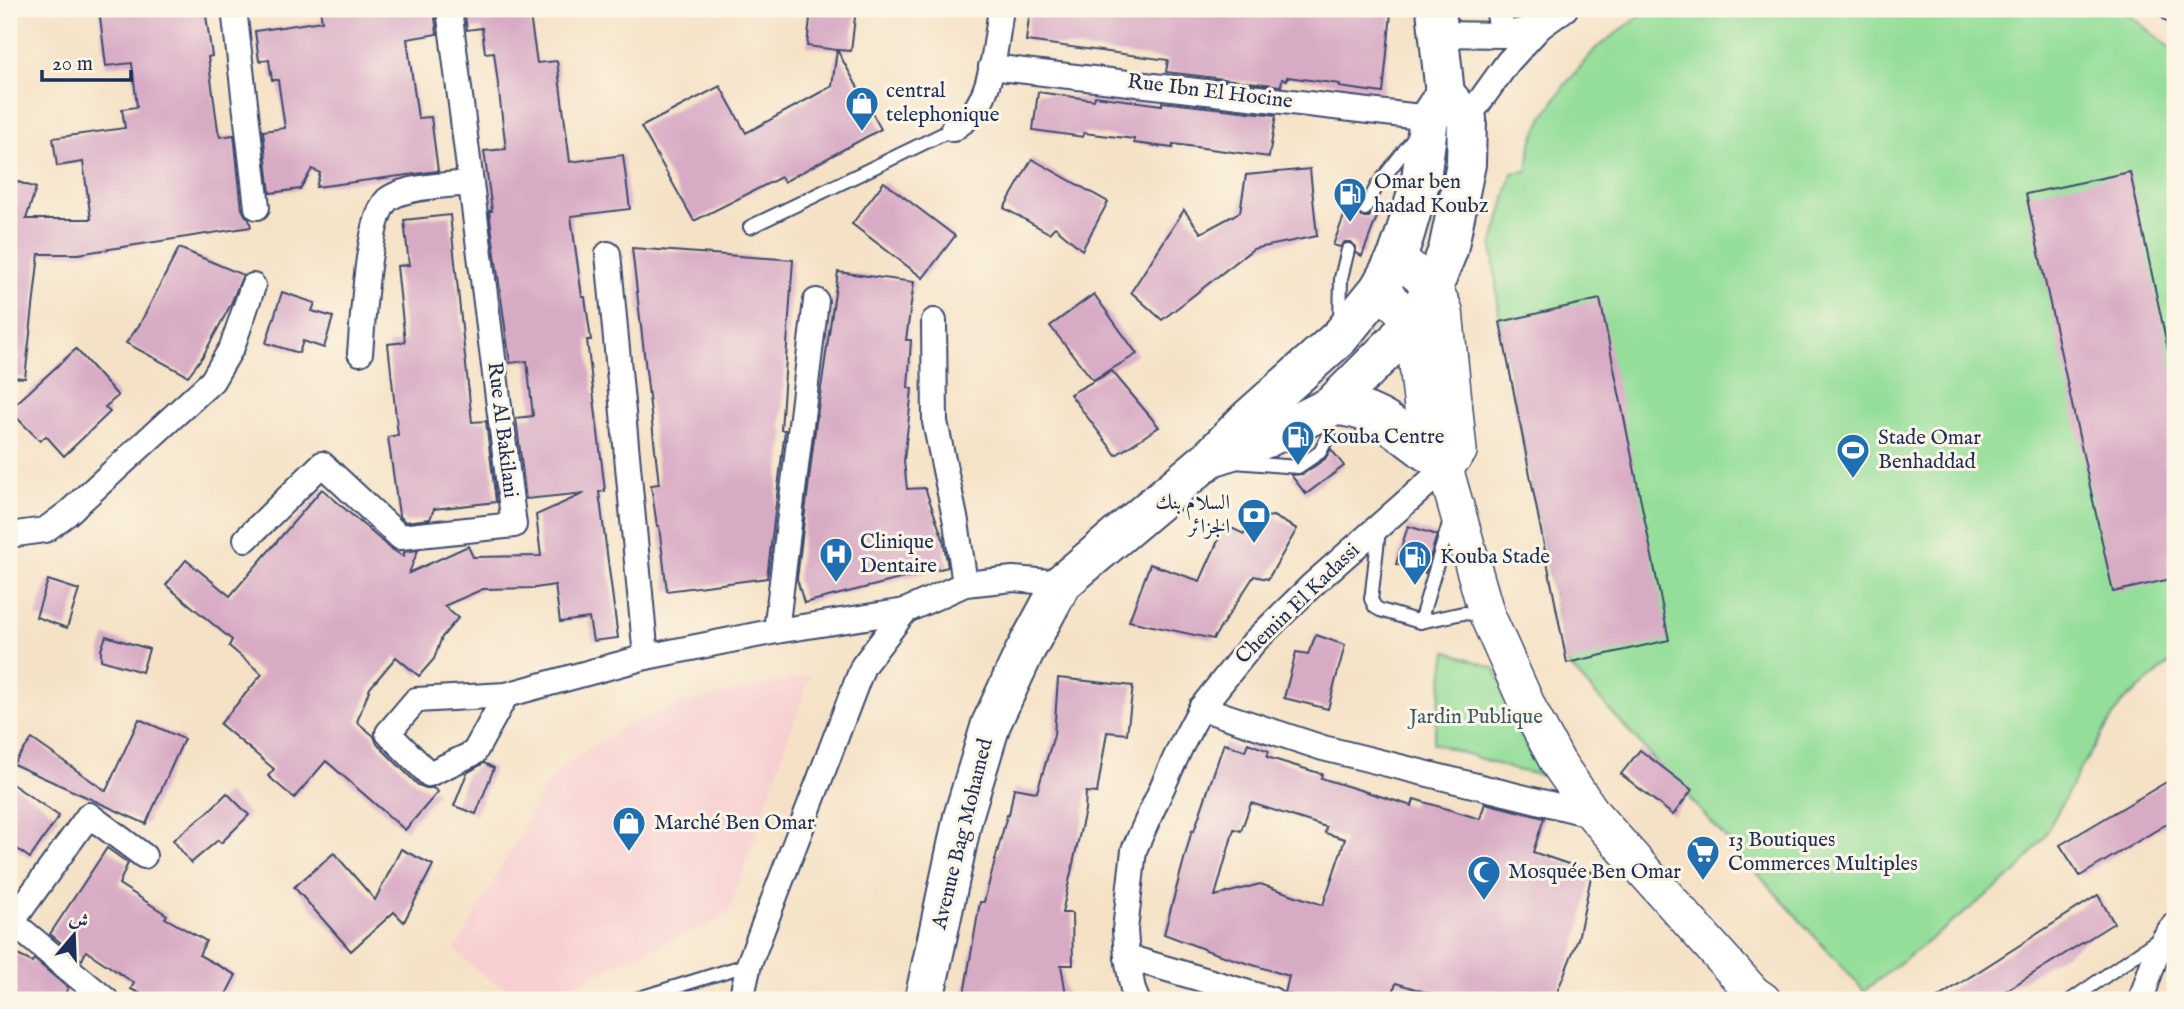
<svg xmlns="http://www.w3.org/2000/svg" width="2184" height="1009" viewBox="0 0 2184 1009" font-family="'IM FELL English',Amiri,serif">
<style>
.built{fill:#f7cfd1}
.green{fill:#95de9a;stroke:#58867c;stroke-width:2}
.building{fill:#d8abc5;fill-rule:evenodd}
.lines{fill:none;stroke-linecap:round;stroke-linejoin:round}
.lane-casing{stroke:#3c4a6e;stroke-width:16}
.street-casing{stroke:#3c4a6e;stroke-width:28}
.secondary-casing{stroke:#3c4a6e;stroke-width:38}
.primary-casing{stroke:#3c4a6e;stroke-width:42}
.lane{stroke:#fff;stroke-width:12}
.street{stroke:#fff;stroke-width:24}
.secondary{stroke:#fff;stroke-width:35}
.primary{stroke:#fff;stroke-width:38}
.labels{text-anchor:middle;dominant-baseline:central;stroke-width:6;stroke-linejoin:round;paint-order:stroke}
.poi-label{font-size:21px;fill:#1b2f5e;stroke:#fcf5e5;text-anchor:start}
.street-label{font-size:21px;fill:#1b2f5e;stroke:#fcf5e5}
.park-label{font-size:21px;fill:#3a5b6d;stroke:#fcf5e5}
</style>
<rect width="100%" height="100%" fill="#fcf5e5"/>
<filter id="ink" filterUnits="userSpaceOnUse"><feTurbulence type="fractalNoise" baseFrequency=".0143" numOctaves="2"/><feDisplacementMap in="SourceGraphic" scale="14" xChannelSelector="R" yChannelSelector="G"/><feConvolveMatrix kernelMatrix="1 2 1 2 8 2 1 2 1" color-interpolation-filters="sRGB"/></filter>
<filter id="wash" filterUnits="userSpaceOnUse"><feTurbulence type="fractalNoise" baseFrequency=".00686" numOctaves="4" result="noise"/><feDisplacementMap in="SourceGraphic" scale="28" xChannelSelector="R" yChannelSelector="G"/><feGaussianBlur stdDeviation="1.57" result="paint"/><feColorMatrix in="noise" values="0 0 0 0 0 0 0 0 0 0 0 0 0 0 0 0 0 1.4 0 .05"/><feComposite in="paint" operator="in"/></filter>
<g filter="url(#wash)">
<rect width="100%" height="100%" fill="#f5e2c6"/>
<!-- built -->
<polygon class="built" points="810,675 728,915 566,987 538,993 515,991 491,981 455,951 543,791 564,765 627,725 685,703"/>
<!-- green -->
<g class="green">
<polygon points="1650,9 2122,9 2175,52 2175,659 2121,704 2080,770 2044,837 2018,871 1864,991 1567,663 1500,322 1492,247 1512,173 1527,171 1531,144 1542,119 1564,86 1596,48"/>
<polygon points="1447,651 1494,668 1549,777 1512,769 1433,743"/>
</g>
<g id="blocks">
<!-- building -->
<g class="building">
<polygon points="99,9 146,9 147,13 179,9 205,9 212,56 208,57 218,130 220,137 234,135 242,209 245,215 249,219 251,227 78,254 39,254 25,378 9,377 9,179 36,188 26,219 91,219 83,162 57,166 53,138 125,128 122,109 137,107 132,63 106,66"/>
<polygon points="320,9 434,9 437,34 407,39 418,118 431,117 438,171 316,187 320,173 312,169 300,189 270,193 263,131 285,128 278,80 272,80 269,60 259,61 255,31 322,21"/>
<polygon points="464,9 529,9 537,63 557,61 570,162 623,155 630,209 571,216 582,297 585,297 591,340 587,340 605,491 599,492 618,638 593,641 589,618 560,622 555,585 535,588 483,589 444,606 458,618 442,637 434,659 419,676 396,657 370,688 357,722 374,736 377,744 418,785 426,788 433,788 438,792 405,830 326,761 294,798 268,776 274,769 220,724 262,674 229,646 232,640 166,585 186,560 230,596 322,489 390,548 404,557 404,552 418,550 409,573 468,546 473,557 541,556 536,515 585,493 526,499 516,418 533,416 527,361 510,363 489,211 492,211 484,151 506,149 494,52 485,53 482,28 467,30"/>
<polygon points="811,9 856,9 851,51 837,50 881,129 784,182 781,177 694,221 641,127 720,86 746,133 832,86 837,50 807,46"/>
<polygon points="1080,9 1359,9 1391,13 1383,93 1339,87 1340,84 1287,77 1287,80 1282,79 1281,86 1166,72 1168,60 1026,41 1030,10 1075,16 1076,11 1080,12"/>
<polygon points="1038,92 1094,100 1095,96 1162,105 1162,102 1276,115 1269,157 1173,144 1173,148 1134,143 1134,139 1084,133 1083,137 1033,130"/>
<polygon points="1032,159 1108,202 1082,250 1055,227 1049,233 1004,208"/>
<polygon points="1310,169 1317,236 1253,249 1162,320 1131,292 1184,210 1201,233 1240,212 1246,175"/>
<polygon points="2130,172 2175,382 2175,578 2113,592 2026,194"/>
<polygon points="884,182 955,236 923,278 852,224"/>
<polygon points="1349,203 1357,206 1357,213 1362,217 1369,217 1373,212 1378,214 1362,256 1356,253 1356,247 1351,242 1345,242 1340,247 1333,245"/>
<polygon points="450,215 472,422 486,421 496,502 434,509 430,519 405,522 399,515 388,437 398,435 388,344 405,342 397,266 409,265 404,220"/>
<polygon points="179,248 243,275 230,306 203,356 188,376 126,343 140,324"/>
<polygon points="632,248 793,260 781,430 785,430 767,578 667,591 659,526 657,526 651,485 659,484"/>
<polygon points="838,272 914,282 906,340 911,340 908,388 912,389 904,461 907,489 925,488 943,539 948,567 804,603 797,579 816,422"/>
<polygon points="282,292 315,303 312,311 333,317 324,348 303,341 299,353 266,343"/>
<polygon points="1094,294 1137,354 1093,380 1050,326"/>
<polygon points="1600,299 1669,640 1567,663 1500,322"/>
<polygon points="76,349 118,396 105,407 110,412 64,456 46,436 40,441 9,410"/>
<polygon points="1112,371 1159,427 1116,455 1070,394"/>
<polygon points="1331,449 1344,466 1306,494 1291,475 1303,474 1325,459"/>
<polygon points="1273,516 1297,529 1268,579 1254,576 1213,639 1129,621 1150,564 1200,581 1225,525 1244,534 1251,519"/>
<polygon points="1408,526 1437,535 1425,573 1396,564"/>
<polygon points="48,580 79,590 67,628 36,617"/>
<polygon points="1316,635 1345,645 1328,709 1284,698 1296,652 1308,654"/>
<polygon points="106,636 149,649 142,672 101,660 101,650"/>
<polygon points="1058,678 1133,686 1127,734 1107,732 1097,793 1086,792 1085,810 1062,913 1072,913 1073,965 1061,965 1067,1000 963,1000 980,902 984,902 1007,815 1009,815 1014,788 1037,792 1054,735"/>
<polygon points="139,719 184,739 146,824 13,764 32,739 106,791"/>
<path d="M1224 743 1245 751 1248 743 1269 751 1267 757 1322 774 1321 778 1412 806 1414 799 1480 819 1485 803 1544 818 1533 852 1592 872 1578 939 1554 1000H1451L1396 983 1391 1000H1307L1285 993 1289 976 1214 953 1164 934 1192 830 1194 831ZM1251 803 1326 827 1325 833 1345 839 1323 905 1260 884 1215 896 1234 829 1241 831Z"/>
<polygon points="1640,750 1692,790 1673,815 1621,774"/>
<polygon points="484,763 494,768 476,814 454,806 467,773"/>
<polygon points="2175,777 2175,819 2080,876 2060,845"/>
<polygon points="9,782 59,816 30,858 9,843"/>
<polygon points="227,793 249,815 221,843 218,840 191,863 173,840 208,812"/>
<polygon points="107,848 128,863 119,884 167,915 165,918 206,941 199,955 236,975 223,1000 152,1000 131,989 134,983 86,951 82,960 50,934"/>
<polygon points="401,849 433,865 404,922 394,912 351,951 294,887 334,853 375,900"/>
<polygon points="2098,895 2114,923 1991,1000 1934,1000"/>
<polygon points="9,951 32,962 34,959 68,988 62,1000 9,1000"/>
</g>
</g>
</g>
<g filter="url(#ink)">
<use href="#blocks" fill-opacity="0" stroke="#3c4a6e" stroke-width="2"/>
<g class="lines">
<defs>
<g id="lane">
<polyline points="1365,209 1377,186 1414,138"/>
<polyline points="750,227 953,129"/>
<polyline points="1340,323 1341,278 1348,250"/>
<polyline points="1234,462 1298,467 1320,452 1329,435 1331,413"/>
<polyline points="1379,530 1372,592 1371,599 1375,607 1380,610 1420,622 1463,613 1484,615"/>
<polyline points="1420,622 1450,520"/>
<polyline points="633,1000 749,964"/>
<polyline points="2071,1000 2160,938"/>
</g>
<g id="street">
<polyline points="234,9 257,207"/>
<polyline points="1498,9 1503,35"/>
<polyline points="2172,9 2175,12"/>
<polyline points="1540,27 1565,9"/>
<polyline points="1440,34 1503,35 1540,27 1508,62 1467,119"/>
<polyline points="991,67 1429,118"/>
<path d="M953 129C959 124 966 120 971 115 993 92 996 39 1001 9"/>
<polyline points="608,254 646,657"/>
<polyline points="934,321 935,422 956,522 965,584"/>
<path d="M360 353C363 322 367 220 387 200 403 186 450 185 471 183"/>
<polyline points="9,535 45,530 68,513 212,381 232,347 253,286"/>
<polyline points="246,539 322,464 400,537 514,525 449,9"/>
<polyline points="776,631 816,301"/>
<polyline points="506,695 474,753 429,774 388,733 416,700 506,695 646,657 776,631 905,611 965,584 1013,579 1062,583"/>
<polyline points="1201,708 1323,748 1594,815"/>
<polyline points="1127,957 1272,1000"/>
<polyline points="106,1000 12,922 89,815 144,856"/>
<polyline points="741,1000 749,964 863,666 905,611"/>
<polyline points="1137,1000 1133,990 1127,957 1125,930 1134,850 1180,748 1201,708 1254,642 1311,586 1445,468"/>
<path d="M2141 1000C2150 974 2156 945 2175 924"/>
</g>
<g id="secondary">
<path d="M1397 257C1415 273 1437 287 1445 311L1459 451 1445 468"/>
<polyline points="1379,289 1412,320 1427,452 1443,466"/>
<polyline points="1445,468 1487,615 1529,709 1558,763 1594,815 1753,993 1763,1000"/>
</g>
<g id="primary">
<polyline points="1436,9 1445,94"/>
<path d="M1331 406C1372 406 1396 428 1427 452"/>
<polyline points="1218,455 1267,438 1331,406 1397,340 1412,320 1433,288 1448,250 1466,164 1467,119 1445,94"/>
<polyline points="924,1000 963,817 991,724 1024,653 1062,583 1210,458 1247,420 1340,337 1379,289 1397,257 1405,234 1421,179 1429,118 1445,94"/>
</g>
</defs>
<!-- lane casing -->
<use href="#lane" class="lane-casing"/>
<!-- street casing -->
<use href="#street" class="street-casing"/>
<!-- secondary casing -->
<use href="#secondary" class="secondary-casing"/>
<!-- primary casing -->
<use href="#primary" class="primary-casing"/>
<!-- lane -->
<use href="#lane" class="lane"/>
<!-- street -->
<use href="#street" class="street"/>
<!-- secondary -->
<use href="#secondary" class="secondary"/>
<!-- primary -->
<use href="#primary" class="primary"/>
</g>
</g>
<!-- icons -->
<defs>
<symbol id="shop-pin" viewBox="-11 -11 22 30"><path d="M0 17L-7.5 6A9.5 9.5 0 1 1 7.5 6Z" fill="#1f6fb2" stroke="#fcf5e5"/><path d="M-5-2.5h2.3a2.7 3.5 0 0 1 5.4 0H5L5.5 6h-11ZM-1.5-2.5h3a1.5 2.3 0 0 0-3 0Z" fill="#fff"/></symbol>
<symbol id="fuel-pin" viewBox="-11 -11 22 30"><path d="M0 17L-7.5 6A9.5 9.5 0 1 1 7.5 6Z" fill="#1f6fb2" stroke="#fcf5e5"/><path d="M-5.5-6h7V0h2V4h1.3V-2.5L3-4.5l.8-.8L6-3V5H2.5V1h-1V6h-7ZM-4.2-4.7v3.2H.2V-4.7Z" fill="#fff"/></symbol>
<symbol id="stadium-pin" viewBox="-11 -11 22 30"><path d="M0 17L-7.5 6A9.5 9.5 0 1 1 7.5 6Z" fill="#1f6fb2" stroke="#fcf5e5"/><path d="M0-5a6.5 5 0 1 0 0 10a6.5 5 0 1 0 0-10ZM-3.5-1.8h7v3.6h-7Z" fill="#fff"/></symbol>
<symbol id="bank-pin" viewBox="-11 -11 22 30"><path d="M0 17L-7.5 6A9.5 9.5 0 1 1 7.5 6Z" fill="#1f6fb2" stroke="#fcf5e5"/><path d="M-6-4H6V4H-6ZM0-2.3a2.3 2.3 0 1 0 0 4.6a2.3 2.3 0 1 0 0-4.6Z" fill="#fff"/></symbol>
<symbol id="hospital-pin" viewBox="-11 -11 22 30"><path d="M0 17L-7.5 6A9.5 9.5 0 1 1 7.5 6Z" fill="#1f6fb2" stroke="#fcf5e5"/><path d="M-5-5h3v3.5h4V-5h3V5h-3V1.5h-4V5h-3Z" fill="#fff"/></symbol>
<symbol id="supermarket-pin" viewBox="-11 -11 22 30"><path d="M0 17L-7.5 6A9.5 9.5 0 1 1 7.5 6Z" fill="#1f6fb2" stroke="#fcf5e5"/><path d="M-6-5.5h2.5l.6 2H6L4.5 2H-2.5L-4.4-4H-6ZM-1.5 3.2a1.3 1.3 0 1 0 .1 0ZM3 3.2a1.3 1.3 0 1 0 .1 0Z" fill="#fff"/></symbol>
<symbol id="mosque-pin" viewBox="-11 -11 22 30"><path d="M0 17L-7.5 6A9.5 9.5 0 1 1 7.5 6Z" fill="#1f6fb2" stroke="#fcf5e5"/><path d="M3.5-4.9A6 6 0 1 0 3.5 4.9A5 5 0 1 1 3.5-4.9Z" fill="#fff"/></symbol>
</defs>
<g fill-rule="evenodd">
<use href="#shop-pin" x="843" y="84" width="38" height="52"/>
<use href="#fuel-pin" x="1331" y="175" width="38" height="52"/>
<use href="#fuel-pin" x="1279" y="418" width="38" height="52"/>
<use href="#stadium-pin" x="1834" y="431" width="38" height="52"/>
<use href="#bank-pin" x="1235" y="496" width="38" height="52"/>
<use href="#hospital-pin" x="817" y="535" width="38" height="52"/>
<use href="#fuel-pin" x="1396" y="538" width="38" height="52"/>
<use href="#shop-pin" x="610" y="804" width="38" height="52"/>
<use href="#supermarket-pin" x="1684" y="833" width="38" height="52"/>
<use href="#mosque-pin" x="1465" y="853" width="38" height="52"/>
</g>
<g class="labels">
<!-- poi labels -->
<g class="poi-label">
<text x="886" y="91">central<tspan x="886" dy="24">telephonique</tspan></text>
<text x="1374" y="182">Omar ben<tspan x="1374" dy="24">hadad Koubz</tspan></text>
<text x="1322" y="437">Kouba Centre</text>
<text x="1878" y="438">Stade Omar<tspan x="1878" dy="24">Benhaddad</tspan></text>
<text x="1230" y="503" text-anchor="end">السلام بنك<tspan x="1230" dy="24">الجزائر</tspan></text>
<text x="860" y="542">Clinique<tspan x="860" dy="24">Dentaire</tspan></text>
<text x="1440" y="557">Kouba Stade</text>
<text x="654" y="823">Marché Ben Omar</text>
<text x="1728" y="840">13 Boutiques<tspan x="1728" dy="24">Commerces Multiples</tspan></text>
<text x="1508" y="872">Mosquée Ben Omar</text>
</g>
<!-- street labels -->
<g class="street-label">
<text transform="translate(1210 92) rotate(7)">Rue Ibn El Hocine</text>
<text transform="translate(502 430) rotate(83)">Rue Al Bakilani</text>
<text transform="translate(1298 604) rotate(-44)">Chemin El Kadassi</text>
<text transform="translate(963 834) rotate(-76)">Avenue Bag Mohamed</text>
</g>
<!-- park labels -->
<g class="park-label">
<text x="1476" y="717">Jardin Publique</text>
</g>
</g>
<!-- margin -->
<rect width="2184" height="1009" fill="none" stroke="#fcf5e5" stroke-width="35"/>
<!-- north arrow -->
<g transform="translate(74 935) rotate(19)" stroke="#fcf5e5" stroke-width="5" paint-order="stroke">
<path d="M0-5L12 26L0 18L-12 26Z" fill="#1b2f5e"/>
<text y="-10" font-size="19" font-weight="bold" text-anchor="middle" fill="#1b2f5e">ش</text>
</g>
<!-- scale -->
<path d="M42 70v10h89v-10" fill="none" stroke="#1b2f5e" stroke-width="3.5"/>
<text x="52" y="70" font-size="21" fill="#1b2f5e" stroke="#fcf5e5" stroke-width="5" paint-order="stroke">20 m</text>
</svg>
